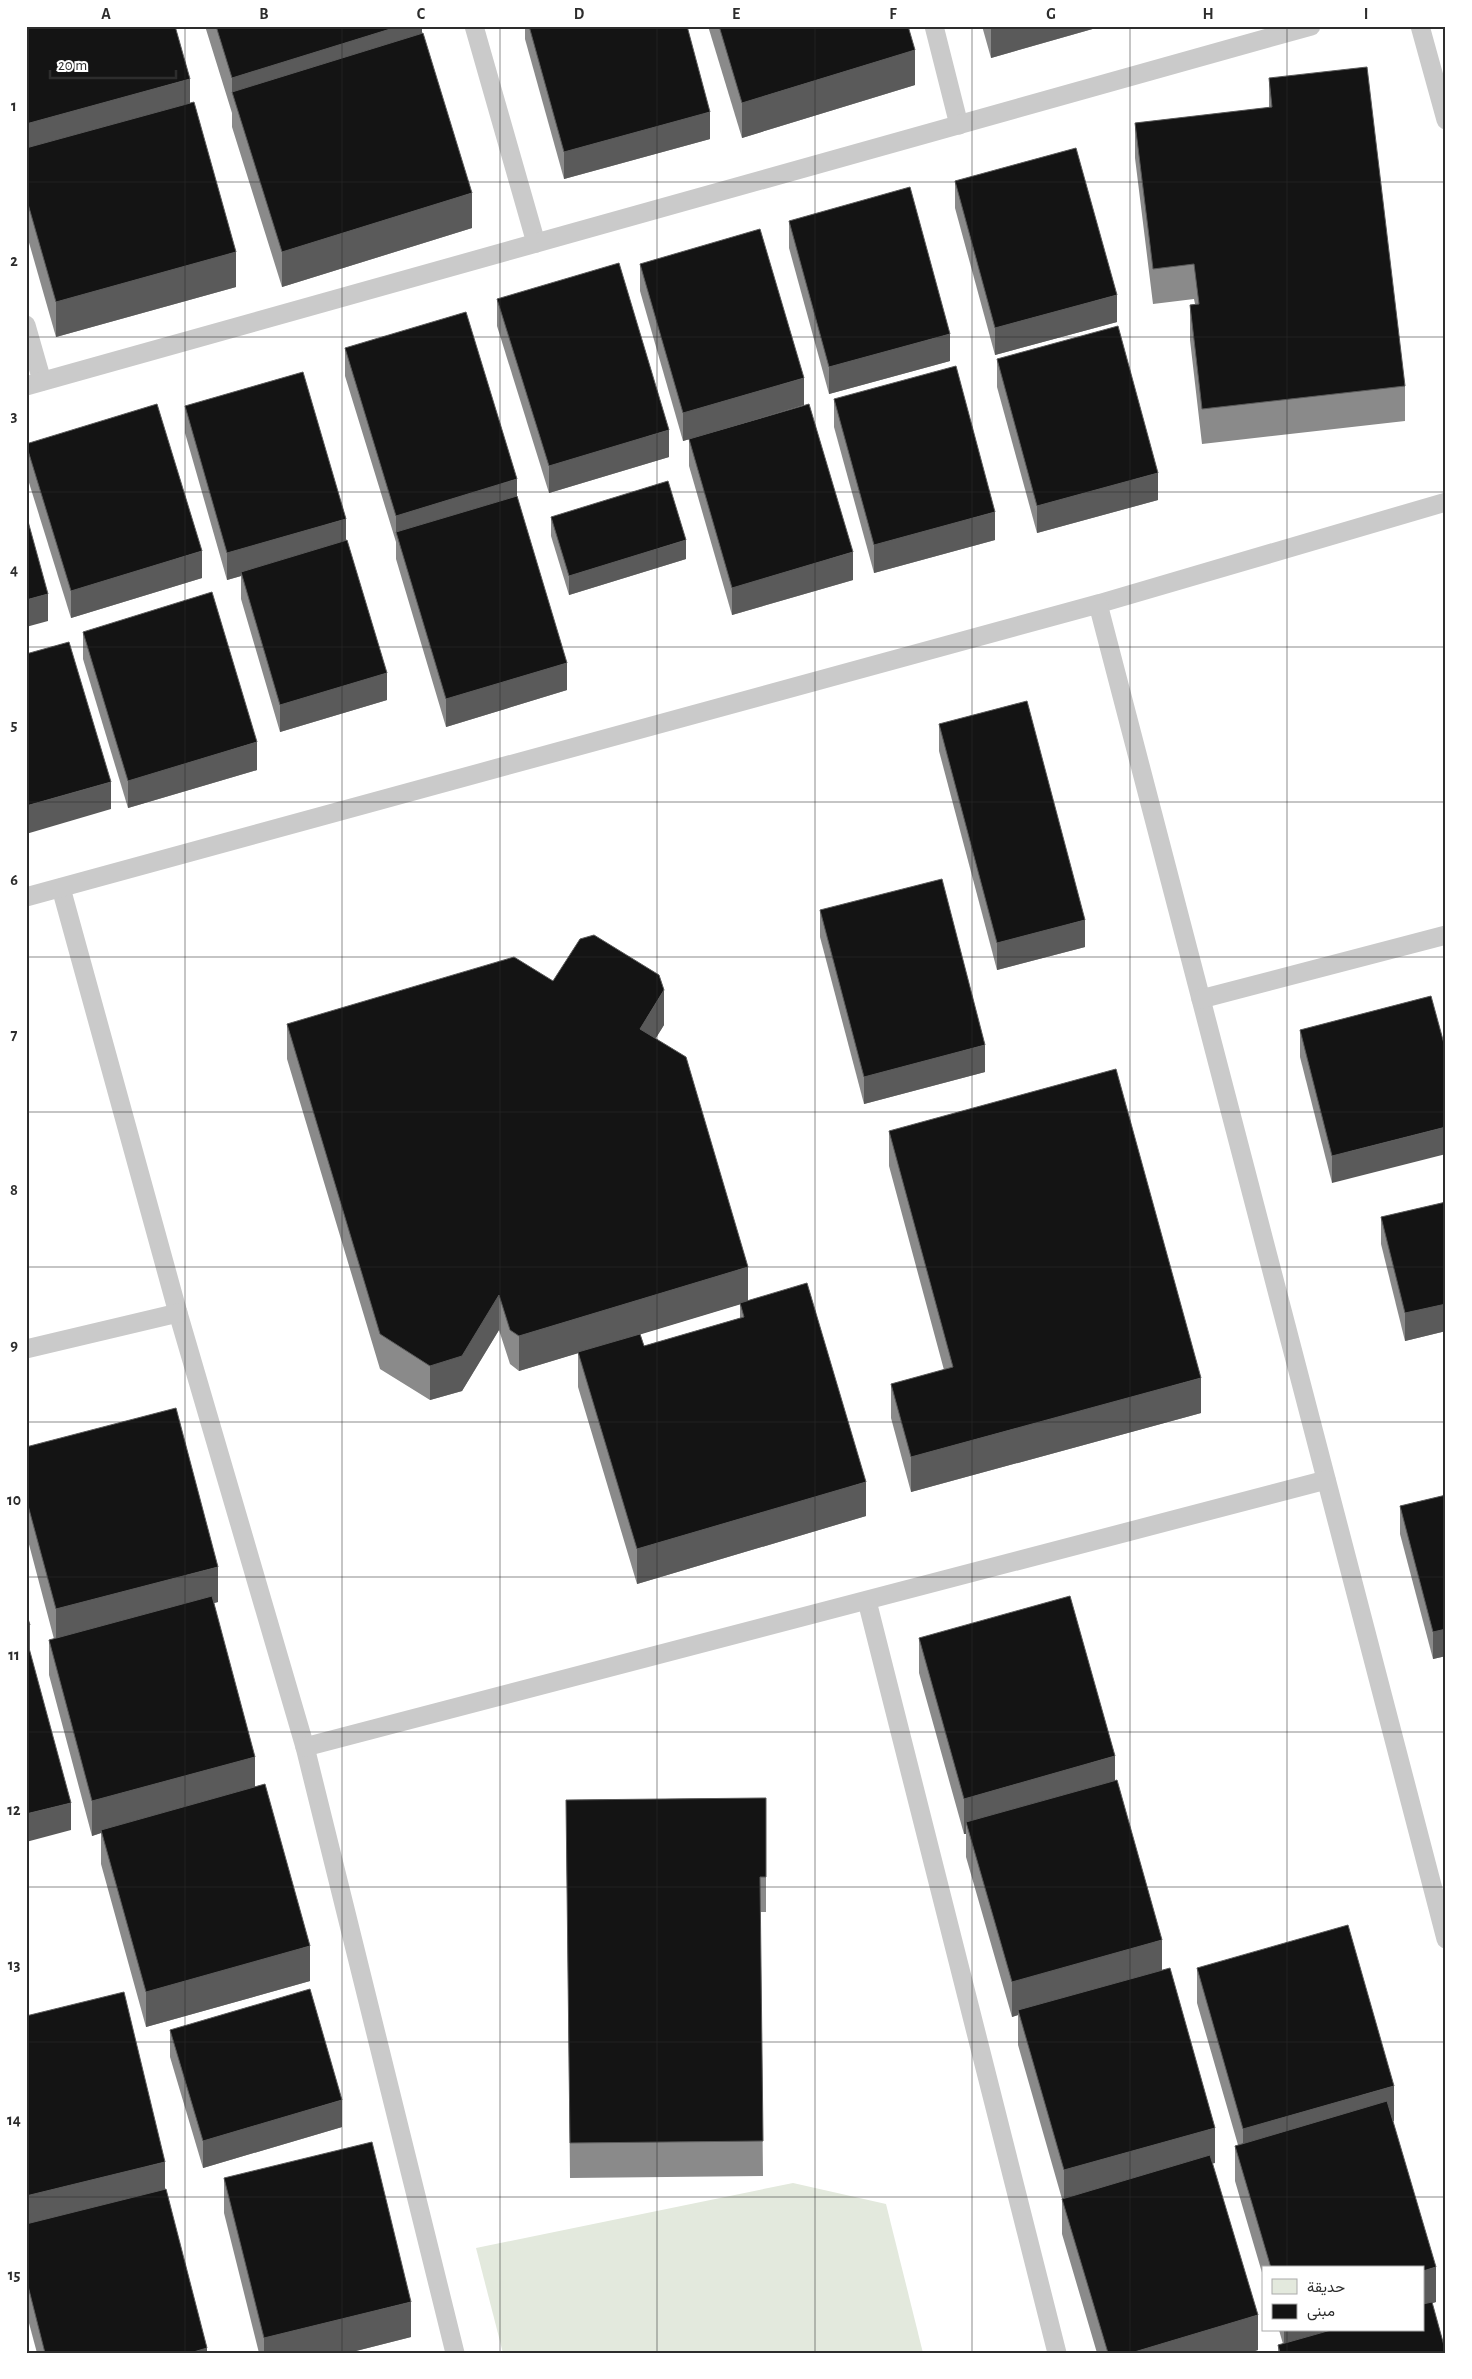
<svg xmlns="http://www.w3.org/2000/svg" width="1472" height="2379" viewBox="0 0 1472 2379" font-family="'Alegreya Sans',Vazirmatn,sans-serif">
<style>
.green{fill:#e3e9dd}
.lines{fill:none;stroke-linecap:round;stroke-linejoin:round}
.lane{stroke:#cacaca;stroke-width:19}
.wall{fill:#8a8a8a;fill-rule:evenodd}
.shaded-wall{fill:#5a5a5a}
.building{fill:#141414;stroke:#5a5a5a}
.grid{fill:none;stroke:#2d2d2d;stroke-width:1;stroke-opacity:0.55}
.neatline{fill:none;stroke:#2d2d2d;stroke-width:2}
.grid-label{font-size:16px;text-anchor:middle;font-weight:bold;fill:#2d2d2d}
</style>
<rect width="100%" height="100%" fill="#fff"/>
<!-- green -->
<polygon class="green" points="793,2183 886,2204 923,2353 503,2353 476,2248"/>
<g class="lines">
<!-- lane -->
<g class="lane">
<polyline points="474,26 536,243"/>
<polyline points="934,26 959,125"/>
<polyline points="1420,26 1446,120"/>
<polyline points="26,325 42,381"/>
<polyline points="26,386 1311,26"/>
<polyline points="1098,604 1446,502"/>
<polyline points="61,888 178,1313 305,1747 455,2353"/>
<polyline points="26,897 1098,604 1446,1939"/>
<polyline points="1201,999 1446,935"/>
<polyline points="26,1349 178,1313"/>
<polyline points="867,1601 1057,2353"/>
<polyline points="305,1747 1326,1480"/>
</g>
</g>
<!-- wall -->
<g class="wall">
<polygon points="26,26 190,103 236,287 56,337 26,232"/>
<polygon points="205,26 422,26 422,34 472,228 282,287 232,127 232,113"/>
<polygon points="525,26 687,26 710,139 564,179 525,39"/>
<polygon points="708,26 908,26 915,85 742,138"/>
<polygon points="982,26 1103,26 991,58"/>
<polygon points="1269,78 1405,386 1405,421 1202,444 1190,340 1190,305 1195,304 1194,299 1153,304 1135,158 1135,123 1269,108"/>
<polygon points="955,181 1117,322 995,355 955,208"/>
<polygon points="789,221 950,361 829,394 789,248"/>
<polygon points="640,264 804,405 683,441 640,291"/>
<polygon points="497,299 669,457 549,493 497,326"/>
<polygon points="345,348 517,496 567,690 446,727 396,559 396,542 345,376"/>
<polygon points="997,359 1158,500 1037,533 997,387"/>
<polygon points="834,399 995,540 874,573 834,427"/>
<polygon points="185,406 346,541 387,700 280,732 241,599 241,576 227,580 185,433"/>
<polygon points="689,439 853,580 732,615 689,466"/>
<polygon points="26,444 202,578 71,618 26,473"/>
<polygon points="551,517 686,559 569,595 551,536"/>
<polygon points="83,632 257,770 128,808 83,659"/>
<polygon points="939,724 1085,947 997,970 939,751"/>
<polygon points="820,910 985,1072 864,1104 820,937"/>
<path d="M553 981 664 1025 655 1039 748 1301 866 1516 637 1584 578 1387V1353L519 1371 510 1364 499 1330 462 1391 430 1400 380 1369 287 1059V1024ZM740 1304V1318L644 1346 640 1334Z"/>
<polygon points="1431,996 1332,1183 1300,1057 1300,1030"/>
<polygon points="889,1131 1201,1413 911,1492 891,1418 891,1384 944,1370 889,1166"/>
<polygon points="1446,1202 1446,1331 1405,1341 1381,1244 1381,1217"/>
<polygon points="26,1447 218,1602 214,1603 255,1786 310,1981 146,2027 101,1864 101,1833 92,1836 49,1675 49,1640 54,1639 26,1533"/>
<polygon points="1446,1495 1446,1656 1433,1659 1400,1534 1400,1506"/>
<polygon points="919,1638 1115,1780 1162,1970 1215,2163 1212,2163 1258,2350 1249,2353 1097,2353 1062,2234 1062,2199 1018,2045 1018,2015 1012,2017 966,1857 966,1834 964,1834 919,1673"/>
<polygon points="766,1798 766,1912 760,1912 763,2176 570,2178 566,1800"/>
<polygon points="1197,1968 1394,2121 1393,2121 1436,2302 1432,2303 1446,2353 1278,2353 1278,2345 1283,2344 1279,2330 1423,2330 1423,2268 1263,2268 1263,2276 1235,2181 1235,2146 1238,2145 1197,2003"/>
<polygon points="26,2016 165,2189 207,2353 37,2353 26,2312"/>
<polygon points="170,2030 342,2127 203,2168 170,2057"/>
<polygon points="224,2178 411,2337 348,2353 259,2353 224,2213"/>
</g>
<!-- shaded-wall -->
<g class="shaded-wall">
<polygon points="400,26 422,26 422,54 232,92 232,113 232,78"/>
<polygon points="991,26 1103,26 991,58"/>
<polygon points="915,50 915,85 742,138 742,103"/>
<polygon points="190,79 190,114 26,159 26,124"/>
<polygon points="710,112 710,139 564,179 564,152"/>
<polygon points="472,193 472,228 282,287 282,252"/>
<polygon points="236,252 236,287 56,337 56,302"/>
<polygon points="1117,295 1117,322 995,355 995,328"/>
<polygon points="950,334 950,361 829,394 829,367"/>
<polygon points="804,378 804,405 683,441 683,413"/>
<polygon points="669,430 669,457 549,493 549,466"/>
<polygon points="1158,473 1158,500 1037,533 1037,506"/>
<polygon points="517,479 517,507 396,532 396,516"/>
<polygon points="995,512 995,540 874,573 874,545"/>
<polygon points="346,519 346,546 241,572 241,576 227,580 227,553"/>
<polygon points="686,540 686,559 569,595 569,576"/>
<polygon points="202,551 202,578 71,618 71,591"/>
<polygon points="853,552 853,580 732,615 732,588"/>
<polygon points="48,594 48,621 26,627 26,600"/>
<polygon points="567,663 567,690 446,727 446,699"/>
<polygon points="387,673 387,700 280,732 280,705"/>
<polygon points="257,742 257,770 128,808 128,781"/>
<polygon points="111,782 111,809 26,834 26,806"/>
<polygon points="1085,920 1085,947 997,970 997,943"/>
<polygon points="664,990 664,1025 640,1064 640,1029"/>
<polygon points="985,1045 985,1072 864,1104 864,1077"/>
<polygon points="1446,1127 1446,1154 1332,1183 1332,1156"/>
<polygon points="748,1267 748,1302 519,1371 519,1336"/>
<polygon points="499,1295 499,1330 462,1391 430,1400 430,1366"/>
<polygon points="1446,1304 1446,1331 1405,1341 1405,1313"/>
<polygon points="1201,1378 1201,1413 911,1492 911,1457"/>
<polygon points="866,1482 866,1516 637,1584 637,1549"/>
<polygon points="218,1567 218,1602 56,1644 56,1609"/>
<polygon points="30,1625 30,1652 26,1653 26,1626"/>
<polygon points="1446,1629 1446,1656 1433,1659 1433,1632"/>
<polygon points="1115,1756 1115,1791 966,1822 966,1834 964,1834 964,1799"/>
<polygon points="255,1757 255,1792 101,1830 101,1833 92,1836 92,1801"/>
<polygon points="71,1803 71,1830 26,1842 26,1814"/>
<polygon points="1162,1940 1162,1975 1018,2010 1018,2015 1012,2017 1012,1982"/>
<polygon points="310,1946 310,1981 146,2027 146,1992"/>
<polygon points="1394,2086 1394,2121 1243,2164 1243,2129"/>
<polygon points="342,2100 342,2127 203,2168 203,2141"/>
<polygon points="1215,2128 1215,2163 1064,2205 1064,2170"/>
<polygon points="165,2162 165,2197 26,2231 26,2196"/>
<polygon points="1436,2267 1436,2302 1423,2306 1423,2271"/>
<polygon points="411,2302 411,2337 348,2353 264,2353 264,2338"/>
<polygon points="1258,2315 1258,2350 1249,2353 1131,2353"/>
<polygon points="1284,2330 1340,2330 1284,2347"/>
<polygon points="207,2348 207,2353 190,2353"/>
</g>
<!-- building -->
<g class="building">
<polygon points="26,26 175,26 190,79 26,124"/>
<polygon points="216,26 400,26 232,78"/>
<polygon points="529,26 687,26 710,112 564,152"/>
<polygon points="719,26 908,26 915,50 742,103"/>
<polygon points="423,33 472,193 282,252 232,92"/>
<polygon points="1367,67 1405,386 1202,409 1190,305 1199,304 1194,264 1153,269 1135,123 1272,107 1269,78"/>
<polygon points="194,102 236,252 56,302 26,197 26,148"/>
<polygon points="1076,148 1117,295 995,328 955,181"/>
<polygon points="910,187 950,334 829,367 789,221"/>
<polygon points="760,229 804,378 683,413 640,264"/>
<polygon points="619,263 669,430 549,466 497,299"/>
<polygon points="466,312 517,479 396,516 345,348"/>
<polygon points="1118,326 1158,473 1037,506 997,359"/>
<polygon points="956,366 995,512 874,545 834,399"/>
<polygon points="303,372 346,519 227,553 185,406"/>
<polygon points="157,404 202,551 71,591 26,444"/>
<polygon points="809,404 853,552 732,588 689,439"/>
<polygon points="668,481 686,540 569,576 551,517"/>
<polygon points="517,496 567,663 446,699 396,532"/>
<polygon points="26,514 48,594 26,600"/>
<polygon points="347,540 387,673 280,705 241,572"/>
<polygon points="212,592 257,742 128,781 83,632"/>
<polygon points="69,642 111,782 26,806 26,654"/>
<polygon points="1027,701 1085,920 997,943 939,724"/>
<polygon points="942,879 985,1045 864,1077 820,910"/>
<polygon points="594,935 659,975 664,990 640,1029 686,1057 748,1267 519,1336 510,1330 499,1295 462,1356 430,1366 380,1334 287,1024 514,957 553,981 580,939"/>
<polygon points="1431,996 1446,1051 1446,1127 1332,1156 1300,1030"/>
<polygon points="1116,1069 1201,1378 911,1457 891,1384 953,1367 889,1131"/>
<polygon points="1446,1202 1446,1304 1405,1313 1381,1217"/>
<polygon points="807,1283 866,1482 637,1549 578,1352 640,1334 644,1346 744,1317 740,1303"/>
<polygon points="176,1408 218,1567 56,1609 26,1498 26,1447"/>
<polygon points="1446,1495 1446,1629 1433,1632 1400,1506"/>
<polygon points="212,1596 255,1757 92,1801 49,1640"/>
<polygon points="1070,1596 1115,1756 964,1799 919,1638"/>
<polygon points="26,1612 30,1625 26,1626"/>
<polygon points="29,1648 71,1803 26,1814 26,1649"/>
<polygon points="1117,1780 1162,1940 1012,1982 966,1822"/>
<polygon points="265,1784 310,1946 146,1992 101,1830"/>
<polygon points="766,1798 766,1877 760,1877 763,2141 570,2143 566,1800"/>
<polygon points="1348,1925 1394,2086 1243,2129 1197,1968"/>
<polygon points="1170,1968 1215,2128 1064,2170 1018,2010"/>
<polygon points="310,1989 342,2100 203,2141 170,2030"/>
<polygon points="124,1992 165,2162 26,2196 26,2016"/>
<polygon points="1387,2101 1436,2267 1423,2271 1423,2268 1271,2268 1235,2146"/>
<polygon points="372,2142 411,2302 264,2338 224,2178"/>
<polygon points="1210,2155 1258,2315 1131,2353 1108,2353 1062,2199"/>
<polygon points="166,2189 207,2348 190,2353 45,2353 26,2278 26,2224"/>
<polygon points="1432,2302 1446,2353 1280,2353 1278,2345 1331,2330 1423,2330 1423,2304"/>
</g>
<!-- grid -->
<path class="grid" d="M185 26V2353M342 26V2353M500 26V2353M657 26V2353M815 26V2353M972 26V2353M1130 26V2353M1287 26V2268M26 182H1446M26 337H1446M26 492H1446M26 647H1446M26 802H1446M26 957H1446M26 1112H1446M26 1267H1446M26 1422H1446M26 1577H1446M26 1732H1446M26 1887H1446M26 2042H1446M26 2197H1446M1287 2330V2353"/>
<!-- border -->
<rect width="1472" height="2379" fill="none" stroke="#ffffff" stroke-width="55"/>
<!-- legend -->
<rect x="1262" y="2266" width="162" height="65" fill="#ffffff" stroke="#ababab"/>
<rect x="1272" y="2279" width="25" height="15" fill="#e3e9dd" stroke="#ababab"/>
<text x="1307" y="2292" font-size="15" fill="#2d2d2d">حديقة</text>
<rect x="1272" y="2304" width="25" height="15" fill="#141414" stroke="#ababab"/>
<text x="1307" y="2316" font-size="15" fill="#2d2d2d">مبنى</text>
<!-- scale -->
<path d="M50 70v8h126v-8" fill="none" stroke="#2d2d2d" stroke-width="2.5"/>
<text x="58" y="70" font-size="15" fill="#2d2d2d" stroke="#ffffff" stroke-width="4" paint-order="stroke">20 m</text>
<rect x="28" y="28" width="1416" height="2324" class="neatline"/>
<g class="grid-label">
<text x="106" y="19">A</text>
<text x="264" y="19">B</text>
<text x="421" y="19">C</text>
<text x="579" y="19">D</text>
<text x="736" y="19">E</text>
<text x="893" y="19">F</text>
<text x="1051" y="19">G</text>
<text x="1208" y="19">H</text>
<text x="1366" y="19">I</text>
<text x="14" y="111">1</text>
<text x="14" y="266">2</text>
<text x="14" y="421">3</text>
<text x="14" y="575">4</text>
<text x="14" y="730">5</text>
<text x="14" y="885">6</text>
<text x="14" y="1040">7</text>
<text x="14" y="1195">8</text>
<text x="14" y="1350">9</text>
<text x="14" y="1505">10</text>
<text x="14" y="1660">11</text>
<text x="14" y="1815">12</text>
<text x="14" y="1970">13</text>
<text x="14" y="2125">14</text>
<text x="14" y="2280">15</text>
</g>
</svg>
